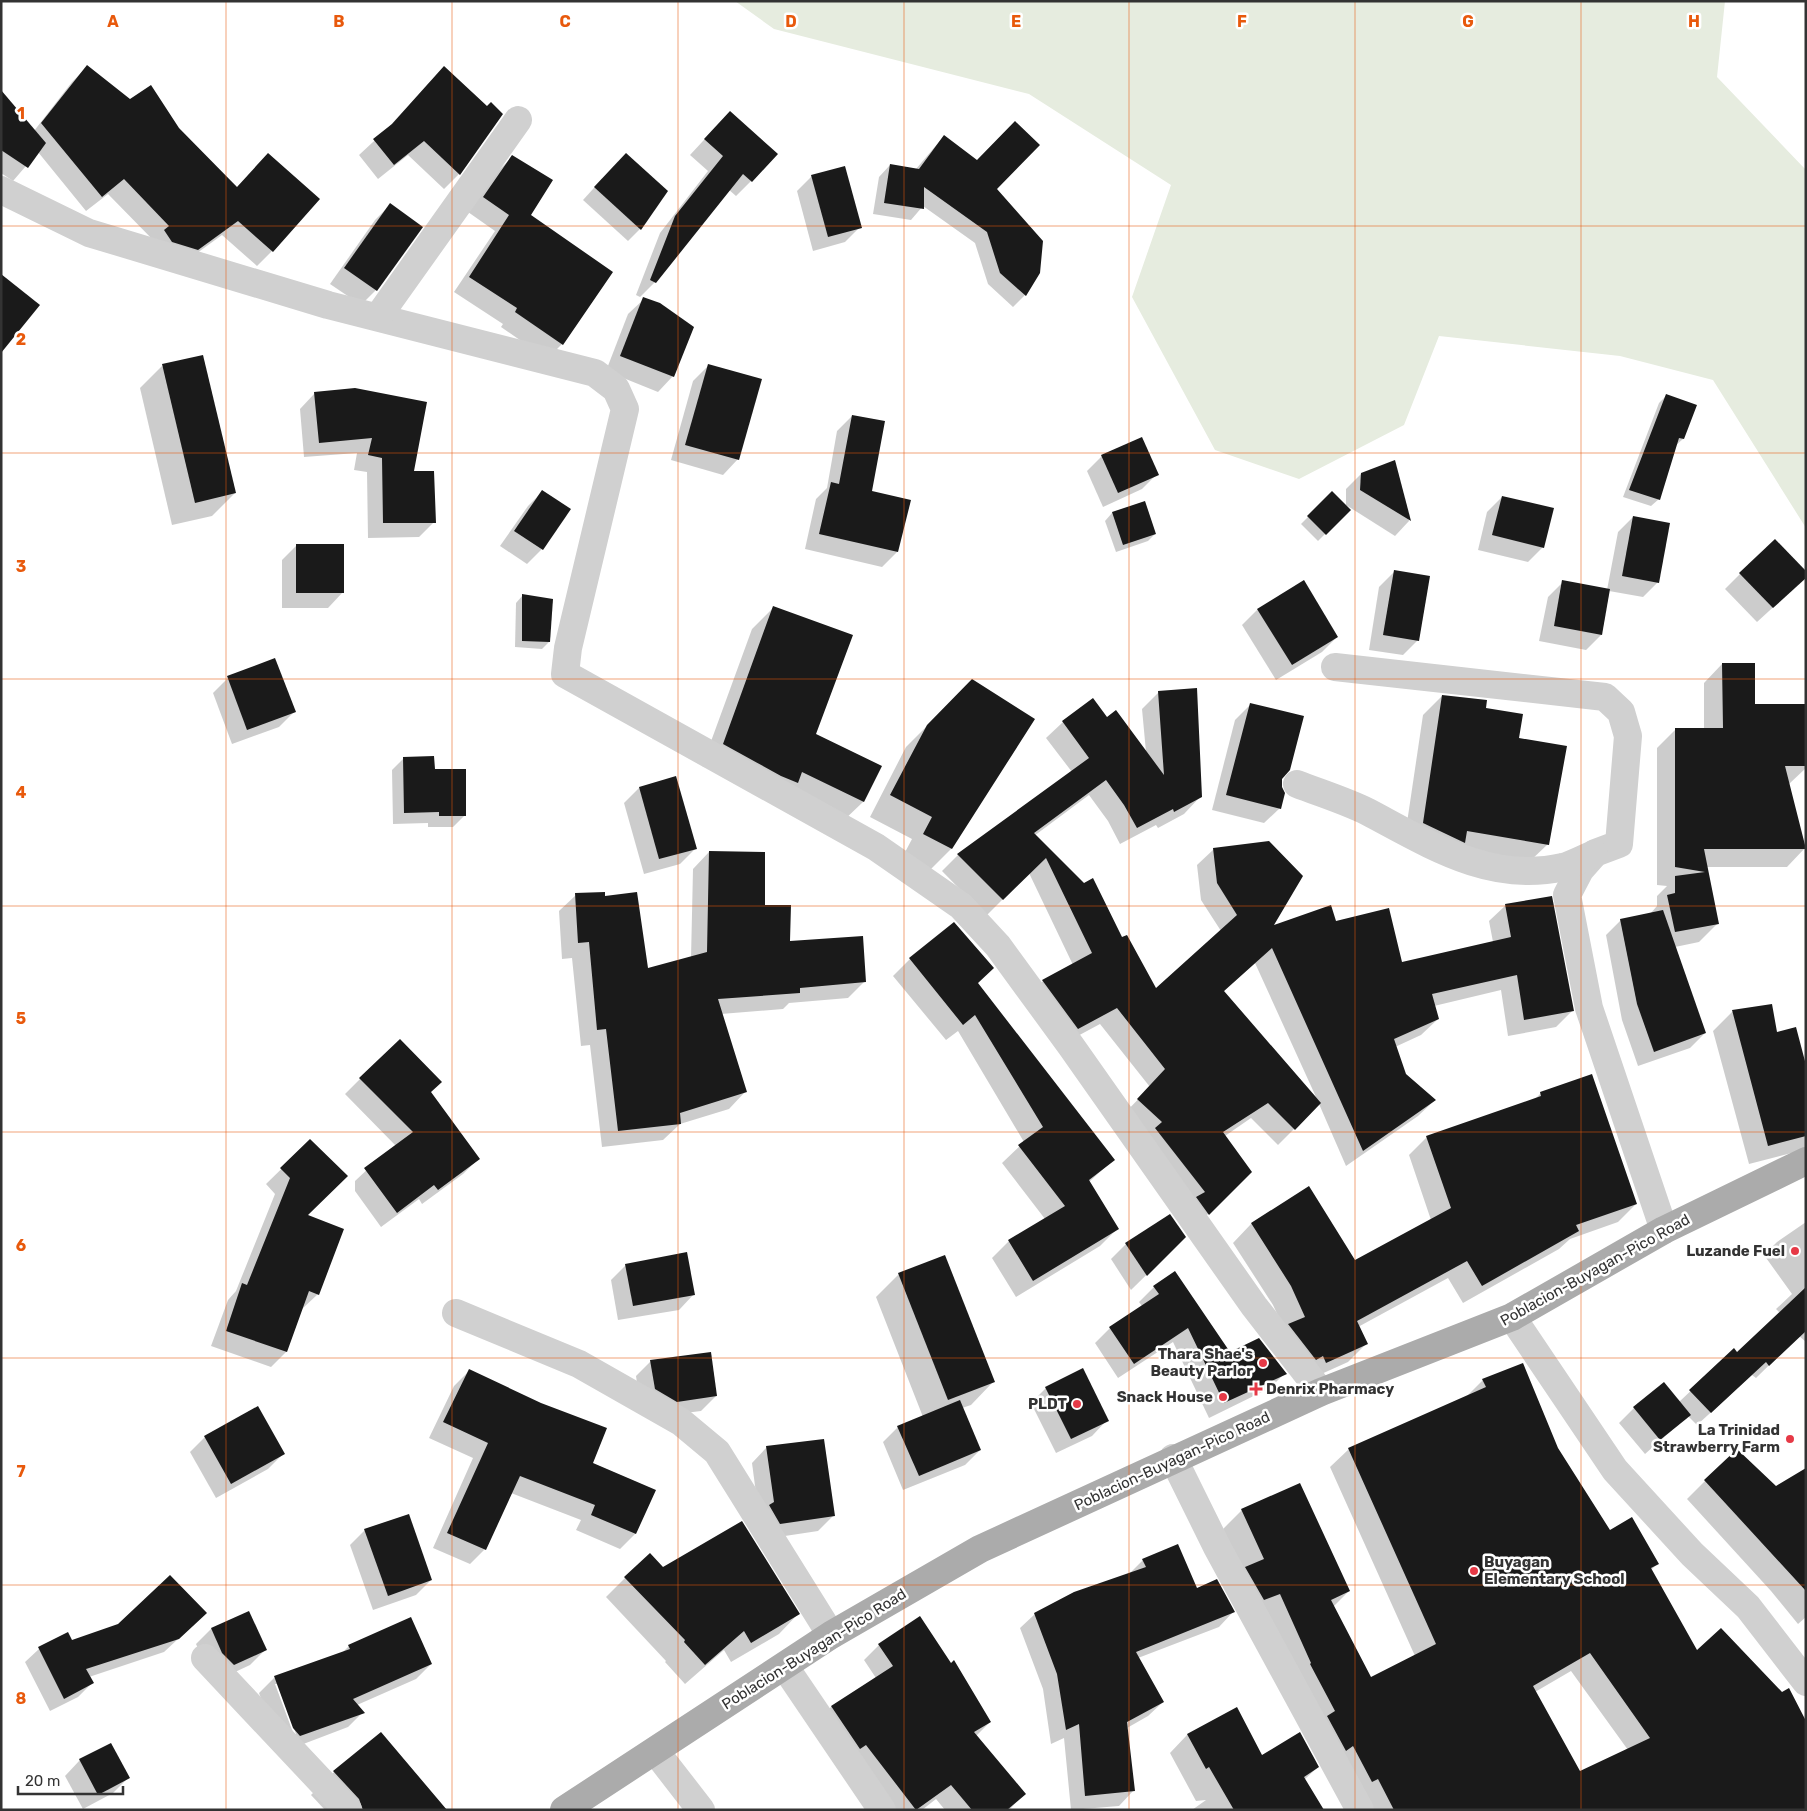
<svg xmlns="http://www.w3.org/2000/svg" width="1807" height="1811" viewBox="0 0 1807 1811" font-family="Rubik,sans-serif">
<style>
.green{fill:#e6ecdf}
.shadow{fill:#0003;fill-rule:evenodd}
.building{fill:#1a1a1a;fill-rule:evenodd}
.lines{fill:none;stroke-linecap:round;stroke-linejoin:round}
.minor{stroke:#d0d0d0;stroke-width:28}
.major{stroke:#ababab;stroke-width:28}
.grid{fill:none;stroke:#e8590c;stroke-width:1;stroke-opacity:0.55}
.poi-dot{fill:#e63946;stroke:#fff;stroke-width:2}
.labels{text-anchor:middle;dominant-baseline:central;stroke-width:5;stroke-linejoin:round;paint-order:stroke}
.poi-label{font-size:15px;font-weight:bold;fill:#333;stroke:#fff;text-anchor:end}
.street-label{font-size:15px;fill:#333;stroke:#fff}
.grid-label{font-size:16px;text-anchor:middle;font-weight:bold;fill:#e8590c;stroke:#fff;stroke-width:5;stroke-linejoin:round;paint-order:stroke}
</style>
<rect width="100%" height="100%" fill="#fff"/>
<!-- green -->
<polygon class="green" points="735,1 1725,1 1717,77 1806,170 1806,528 1713,380 1620,356 1439,336 1404,425 1299,479 1215,450 1132,297 1171,185 1029,94 774,29"/>
<!-- shadow -->
<g class="shadow">
<polygon points="87,67 130,101 178,129 236,188 272,251 257,266 222,235 182,264 154,241 108,194 86,211 38,152 13,181 1,173 1,92 34,131 72,82"/>
<polygon points="429,83 502,114 459,174 444,189 408,155 378,179 359,155 387,129"/>
<polygon points="715,128 751,181 736,196 728,189 655,282 640,297 636,295 660,233 708,171 690,155"/>
<polygon points="944,136 995,189 1038,273 1025,295 1013,307 988,284 975,243 923,206 911,220 873,214 879,177 890,165 916,169"/>
<polygon points="512,157 562,344 547,359 501,327 503,324 454,292 495,231 468,212 497,172"/>
<polygon points="614,166 640,229 628,241 583,200"/>
<polygon points="812,176 860,227 845,242 813,251 797,191"/>
<polygon points="390,205 376,290 361,305 330,284 375,220"/>
<polygon points="644,299 673,376 658,392 606,371 628,314"/>
<polygon points="162,366 235,493 212,516 172,525 140,388"/>
<polygon points="708,366 738,459 723,475 671,460 693,381"/>
<polygon points="355,389 412,472 434,522 419,537 368,538 367,472 354,470 357,453 304,457 300,409 315,393"/>
<polygon points="1667,395 1683,439 1675,446 1659,499 1651,506 1623,497 1659,403"/>
<polygon points="852,416 871,492 897,552 882,567 805,549 816,499 827,488 837,431"/>
<polygon points="1102,456 1157,474 1142,489 1103,507 1087,471"/>
<polygon points="1395,462 1409,521 1395,536 1346,505 1346,489 1361,474"/>
<polygon points="543,491 542,549 527,564 500,546 528,506"/>
<polygon points="1332,493 1349,510 1318,541 1301,524"/>
<polygon points="1502,497 1543,547 1528,562 1478,550 1487,512"/>
<polygon points="1144,502 1155,534 1148,541 1116,552 1105,521 1112,513"/>
<polygon points="1633,517 1658,582 1643,597 1609,591 1601,635 1586,650 1539,641 1548,597 1563,582 1607,590 1618,532"/>
<polygon points="297,545 343,592 328,608 282,608 282,560"/>
<polygon points="1394,572 1418,640 1403,655 1369,650 1379,587"/>
<polygon points="1740,574 1792,590 1757,622 1725,589"/>
<polygon points="523,595 549,642 542,649 515,647 516,603"/>
<polygon points="773,608 815,734 881,766 863,802 841,823 702,766 752,629"/>
<polygon points="1257,610 1337,637 1322,652 1276,680 1242,625"/>
<polygon points="1722,664 1754,706 1806,706 1806,768 1789,784 1805,848 1787,867 1706,867 1718,923 1699,942 1675,947 1705,1033 1690,1048 1638,1066 1622,1020 1606,935 1621,920 1650,914 1657,906 1657,896 1667,886 1657,885 1657,748 1676,729 1704,729 1704,683"/>
<polygon points="228,678 294,712 279,727 232,744 213,693"/>
<polygon points="972,681 951,849 930,870 903,856 912,839 870,817 906,747"/>
<path d="M1159 692 1200 797 1184 814 1158 828 1156 825 1120 844 1108 821 1089 795 1034 836 1121 939 1156 990 1221 931 1201 900 1197 865 1214 849 1271 927 1336 923 1401 964 1493 942 1489 921 1506 905 1572 1011 1556 1027 1508 1036 1501 990 1434 1006 1438 1019 1421 1035 1395 1047 1405 1075 1435 1100 1418 1116 1346 1166 1319 1104 1278 1145 1251 1118 1225 1136 1250 1172 1192 1230 1122 1116 1150 1087 1100 1024 1061 1045 1027 997 1043 981 1073 965 1029 873 986 916 942 871 958 855 1072 772 1046 738 1063 722 1106 719 1146 752 1142 709ZM1255 963 1316 1097 1223 992Z"/>
<polygon points="1442,696 1484,709 1517,739 1548,844 1528,863 1404,843 1423,715"/>
<polygon points="1250,705 1281,778 1280,808 1264,823 1212,810 1235,720"/>
<polygon points="404,758 434,771 465,815 453,827 428,827 428,823 393,824 392,770"/>
<polygon points="639,788 696,848 680,864 644,874 624,803"/>
<polygon points="709,852 763,906 789,943 865,981 848,998 789,1003 783,1009 721,1014 745,1092 729,1109 680,1124 663,1140 602,1147 590,1045 581,1046 572,958 562,959 559,911 576,895 604,898 647,970 691,958 693,869"/>
<polygon points="910,959 977,983 1113,1160 1089,1182 1117,1229 1100,1246 1016,1297 992,1258 1009,1241 1045,1219 1002,1163 1024,1142 958,1031 946,1040 893,976"/>
<polygon points="1771,1005 1776,1034 1806,1062 1806,1147 1803,1150 1749,1164 1713,1031 1732,1012"/>
<polygon points="360,1079 430,1092 478,1159 463,1174 422,1204 419,1199 381,1227 355,1191 355,1181 371,1166 396,1146 345,1094"/>
<polygon points="1541,1093 1636,1204 1618,1222 1570,1239 1559,1249 1463,1303 1448,1278 1358,1327 1366,1344 1348,1362 1308,1380 1273,1305 1233,1243 1251,1224 1308,1188 1355,1261 1431,1220 1409,1155 1427,1137 1534,1100"/>
<polygon points="310,1141 306,1216 318,1294 302,1309 286,1352 271,1367 211,1346 228,1300 236,1291 275,1194 266,1184"/>
<polygon points="1806,1222 1806,1342 1799,1336 1756,1378 1752,1375 1697,1425 1688,1416 1645,1454 1619,1423 1634,1408 1679,1402 1734,1350 1737,1353 1780,1313 1776,1309 1792,1294 1764,1255 1777,1242"/>
<polygon points="1185,1237 1131,1290 1111,1259 1126,1244"/>
<polygon points="626,1265 694,1294 679,1310 618,1320 611,1280"/>
<polygon points="899,1274 993,1382 971,1405 962,1408 980,1450 965,1465 903,1490 883,1442 898,1427 923,1417 876,1297"/>
<polygon points="1154,1287 1230,1354 1285,1373 1270,1388 1209,1418 1173,1342 1118,1378 1095,1343 1110,1328 1142,1306 1139,1302"/>
<polygon points="651,1361 716,1396 701,1411 661,1416 640,1404 636,1376"/>
<polygon points="469,1371 592,1463 654,1490 635,1534 620,1549 576,1530 581,1520 511,1493 485,1549 470,1564 433,1548 473,1458 429,1438 454,1386"/>
<path d="M1483 1380 1557 1449 1609 1531 1657 1564 1651 1570 1741 1810H1366L1353 1800 1223 1529 1242 1510 1349 1591 1333 1607 1371 1679 1415 1656 1330 1467 1349 1449 1466 1397ZM1571 1671 1628 1750 1580 1773 1535 1692Z"/>
<polygon points="1046,1388 1107,1420 1092,1436 1056,1453 1031,1403"/>
<polygon points="205,1437 283,1454 268,1469 216,1498 190,1452"/>
<polygon points="767,1447 833,1516 818,1531 765,1539 759,1516 752,1463"/>
<polygon points="1705,1481 1776,1488 1806,1481 1806,1617 1798,1624 1771,1591 1687,1499"/>
<polygon points="365,1530 431,1580 416,1595 373,1610 350,1545"/>
<polygon points="1143,1560 1233,1612 1219,1627 1138,1658 1163,1702 1148,1716 1127,1728 1133,1791 1119,1806 1071,1810 1064,1738 1051,1744 1043,1689 1020,1628 1035,1614 1129,1574"/>
<polygon points="663,1568 798,1614 779,1634 731,1662 724,1650 685,1684 665,1662 666,1661 606,1597 625,1578"/>
<polygon points="248,1613 265,1650 250,1665 218,1680 207,1668 196,1644 211,1629"/>
<polygon points="191,1627 164,1652 89,1677 92,1683 78,1697 50,1711 25,1662 39,1649 71,1641"/>
<polygon points="879,1645 990,1722 976,1736 1024,1794 1009,1810 945,1810 936,1799 922,1810 890,1810 816,1722 831,1707 876,1678 864,1660"/>
<path d="M349 1646 431 1664 416 1679 357 1705 363 1712 348 1727 285 1751 278 1744 259 1693 274 1678 341 1654ZM275 1684H278L296 1734 294 1735Z"/>
<polygon points="1236,1709 1262,1757 1318,1767 1304,1780 1323,1810 1192,1810 1206,1800 1196,1801 1170,1753 1187,1735"/>
<polygon points="381,1734 435,1810 325,1810 311,1795 334,1772"/>
<polygon points="110,1744 128,1778 113,1793 83,1809 65,1776 80,1760"/>
</g>
<!-- building -->
<g class="building">
<polygon points="87,65 130,99 151,85 179,128 237,187 268,153 320,199 273,252 238,221 198,250 172,242 164,230 169,226 124,179 102,197 41,123"/>
<polygon points="444,66 487,106 491,102 503,114 460,175 424,141 394,165 373,139 392,124"/>
<polygon points="1,90 46,143 28,168 1,150"/>
<polygon points="730,111 778,154 752,182 743,174 656,283 650,280 675,216 723,156 704,139"/>
<polygon points="1015,121 1040,145 997,189 1043,241 1040,273 1026,296 1000,273 987,232 924,187 924,209 884,203 890,164 919,169 944,135 977,160"/>
<polygon points="626,153 668,191 641,230 594,187"/>
<polygon points="512,155 553,180 531,215 613,272 563,345 515,312 517,308 469,277 509,215 483,197"/>
<polygon points="845,166 862,228 828,237 811,175"/>
<polygon points="390,203 423,227 377,291 344,268"/>
<polygon points="1,274 40,305 1,353"/>
<polygon points="643,297 660,303 694,327 674,377 620,356"/>
<polygon points="203,355 236,493 195,503 162,364"/>
<polygon points="708,364 762,379 739,460 685,445"/>
<polygon points="355,388 427,402 414,471 434,471 436,523 383,523 382,458 368,455 372,438 319,443 314,392"/>
<polygon points="1666,394 1697,405 1684,439 1679,438 1660,500 1629,490"/>
<polygon points="852,415 885,421 872,491 911,500 898,552 819,534 831,482 839,484"/>
<polygon points="1142,437 1159,475 1118,493 1101,455"/>
<polygon points="1395,460 1411,521 1360,490 1361,473"/>
<polygon points="542,490 571,509 543,550 514,531"/>
<polygon points="1332,491 1351,510 1326,535 1307,516"/>
<polygon points="1502,496 1554,508 1544,548 1492,535"/>
<polygon points="1145,501 1156,534 1123,545 1112,512"/>
<polygon points="1633,516 1670,523 1659,583 1622,576"/>
<polygon points="1775,539 1806,571 1806,578 1773,608 1739,573"/>
<rect x="296" y="544" width="48" height="49"/>
<polygon points="1394,570 1430,576 1419,641 1383,635"/>
<polygon points="1304,580 1338,637 1292,665 1257,609"/>
<polygon points="1562,580 1610,589 1602,635 1554,626"/>
<polygon points="522,594 553,599 550,642 522,641"/>
<polygon points="773,606 853,635 816,734 882,766 864,802 802,772 798,783 781,776 723,744"/>
<polygon points="275,658 296,712 247,730 227,676"/>
<polygon points="1722,663 1755,663 1755,704 1806,704 1806,766 1785,766 1806,849 1704,849 1719,924 1675,932 1667,895 1675,893 1675,876 1705,872 1675,867 1675,728 1723,728"/>
<polygon points="972,679 1035,719 952,849 923,834 932,817 890,795 927,725"/>
<polygon points="1197,688 1202,797 1174,812 1173,809 1137,828 1124,805 1106,780 1034,833 1084,883 1093,878 1122,937 1127,935 1156,988 1237,915 1217,883 1213,848 1269,841 1303,876 1274,925 1331,905 1336,921 1389,908 1402,962 1511,937 1505,904 1552,896 1574,1011 1524,1020 1517,975 1432,994 1439,1019 1394,1039 1406,1074 1436,1100 1363,1151 1272,948 1224,991 1321,1103 1295,1130 1268,1103 1223,1132 1252,1172 1209,1215 1196,1197 1205,1192 1155,1128 1162,1122 1137,1099 1165,1069 1117,1008 1078,1029 1042,980 1092,953 1046,858 1003,900 957,854 1089,758 1062,721 1093,698 1107,717 1116,710 1164,775 1158,691"/>
<polygon points="1442,695 1487,700 1486,708 1523,714 1519,738 1567,746 1549,845 1467,831 1465,843 1423,823"/>
<polygon points="1250,703 1304,716 1290,770 1282,779 1282,787 1285,793 1281,809 1226,795"/>
<polygon points="434,756 435,769 466,769 466,816 439,816 439,812 404,813 403,757"/>
<polygon points="676,776 697,849 659,859 639,787"/>
<polygon points="709,851 765,852 765,905 791,905 790,941 863,936 866,982 800,988 800,993 718,999 747,1092 680,1113 681,1124 618,1131 606,1029 597,1030 589,942 578,943 575,893 605,892 605,896 637,892 648,968 707,952"/>
<polygon points="1663,910 1706,1033 1654,1052 1637,1004 1620,919"/>
<polygon points="954,922 994,968 978,983 1115,1160 1089,1180 1119,1229 1033,1281 1008,1240 1065,1206 1018,1145 1043,1127 975,1015 963,1025 909,958"/>
<polygon points="1772,1004 1777,1032 1796,1027 1806,1065 1806,1136 1768,1146 1732,1010"/>
<polygon points="400,1039 442,1082 431,1092 480,1159 438,1190 434,1185 397,1213 364,1168 413,1132 359,1078"/>
<polygon points="1592,1074 1637,1204 1576,1225 1579,1231 1482,1286 1467,1261 1357,1321 1368,1344 1326,1363 1323,1356 1316,1360 1288,1324 1305,1317 1291,1286 1251,1223 1309,1186 1355,1260 1451,1208 1426,1136 1541,1096 1540,1092"/>
<polygon points="310,1139 348,1176 308,1215 344,1229 319,1295 309,1291 287,1352 226,1331 242,1283 247,1285 290,1178 280,1168"/>
<polygon points="1170,1214 1186,1237 1147,1276 1125,1243"/>
<polygon points="687,1252 695,1295 633,1306 625,1264"/>
<polygon points="945,1255 995,1382 948,1400 898,1273"/>
<polygon points="1175,1271 1230,1352 1259,1338 1287,1374 1224,1403 1188,1328 1134,1364 1109,1327 1159,1294 1153,1286"/>
<polygon points="1806,1287 1806,1331 1769,1366 1766,1362 1711,1413 1689,1390 1734,1348 1737,1352"/>
<polygon points="711,1352 717,1396 677,1402 655,1389 650,1360"/>
<path d="M1523 1363 1558 1448 1610 1530 1632 1517 1659 1564 1651 1568 1697 1650 1721 1628 1782 1692 1789 1688 1806 1721V1810H1394L1378 1779 1372 1782 1353 1746 1346 1751 1327 1716 1335 1711 1310 1664 1311 1663 1280 1594 1264 1600 1245 1567 1264 1559 1241 1509 1300 1483 1350 1591 1331 1600 1371 1677 1436 1644 1348 1448 1486 1387 1482 1379ZM1590 1653 1650 1738 1580 1771 1533 1686Z"/>
<polygon points="1083,1368 1109,1421 1071,1439 1045,1387"/>
<polygon points="469,1369 541,1403 607,1428 593,1463 656,1490 636,1534 591,1515 595,1505 520,1476 486,1550 447,1533 488,1443 443,1422"/>
<polygon points="1664,1382 1691,1415 1660,1440 1633,1407"/>
<polygon points="960,1400 981,1450 919,1476 897,1426"/>
<polygon points="258,1406 285,1454 231,1484 204,1436"/>
<polygon points="824,1439 835,1516 780,1524 769,1505 774,1502 766,1446"/>
<polygon points="1737,1449 1776,1486 1806,1468 1806,1591 1704,1480"/>
<polygon points="409,1514 432,1580 388,1596 364,1529"/>
<polygon points="742,1521 800,1614 751,1643 744,1631 705,1665 684,1642 685,1640 624,1577 650,1553 663,1567"/>
<polygon points="1178,1544 1197,1588 1217,1579 1235,1612 1136,1652 1164,1702 1127,1722 1135,1791 1085,1796 1079,1724 1066,1730 1057,1674 1034,1613 1074,1592 1146,1567 1142,1559"/>
<polygon points="170,1575 207,1613 179,1639 86,1669 94,1683 64,1699 38,1647 68,1632 72,1640 118,1624"/>
<polygon points="249,1611 267,1650 234,1665 222,1653 211,1628"/>
<polygon points="920,1616 951,1663 954,1660 991,1722 974,1732 1026,1794 1007,1810 972,1810 951,1785 916,1810 866,1745 860,1749 831,1706 893,1666 878,1644"/>
<polygon points="411,1617 432,1664 353,1699 365,1713 300,1736 293,1728 274,1676 350,1649 348,1645"/>
<polygon points="1237,1707 1262,1755 1300,1732 1319,1767 1304,1777 1324,1810 1234,1810 1209,1767 1206,1769 1187,1734"/>
<polygon points="381,1732 447,1810 363,1810 359,1799 333,1771"/>
<polygon points="111,1743 130,1778 98,1795 79,1759"/>
</g>
<g class="lines">
<!-- minor -->
<g class="minor">
<polyline points="1,190 89,233 328,305 595,373 616,389 625,409 568,648 565,674 876,847 961,906 998,946 1071,1046 1254,1306 1321,1392"/>
<polyline points="378,317 518,120"/>
<polyline points="1335,667 1605,697 1621,712 1628,736 1619,844 1595,853 1580,870 1567,895 1589,1008 1664,1230"/>
<path d="M1297 784C1320 793 1346 801 1368 812 1429 844 1490 884 1563 867 1573 864 1584 858 1594 854"/>
<polyline points="456,1313 579,1364 681,1422 717,1452 831,1635"/>
<polyline points="1512,1317 1615,1470 1692,1554 1748,1607 1806,1682"/>
<polyline points="1173,1458 1217,1547 1360,1810"/>
<polyline points="205,1658 348,1810"/>
<polyline points="785,1667 882,1810"/>
<polyline points="656,1752 701,1810"/>
</g>
<!-- major -->
<polyline class="major" points="564,1810 831,1635 980,1549 1321,1392 1512,1317 1664,1230 1806,1161"/>
</g>
<!-- grid -->
<path class="grid" d="M226 1V1810M452 1V1810M678 1V1810M904 1V1810M1129 1V1810M1355 1V1810M1581 1V1810M1 226H1806M1 453H1806M1 679H1806M1 906H1806M1 1132H1806M1 1358H1806M1 1585H1806"/>
<!-- markers -->
<g class="poi-dot">
<circle cx="1795" cy="1251" r="5"/>
<circle cx="1263" cy="1363" r="5"/>
<path d="M1253.5 1381.5h5v5h5v5h-5v5h-5v-5h-5v-5h5z"/>
<circle cx="1223" cy="1397" r="5"/>
<circle cx="1077" cy="1404" r="5"/>
<circle cx="1790" cy="1439" r="5"/>
<circle cx="1474" cy="1571" r="5"/>
</g>
<g class="labels">
<!-- poi labels -->
<g class="poi-label">
<text x="1785" y="1251">Luzande Fuel</text>
<text x="1253" y="1354">Thara Shae's<tspan x="1253" dy="17">Beauty Parlor</tspan></text>
<text x="1266" y="1389" text-anchor="start">Denrix Pharmacy</text>
<text x="1213" y="1397">Snack House</text>
<text x="1067" y="1404">PLDT</text>
<text x="1780" y="1430">La Trinidad<tspan x="1780" dy="17">Strawberry Farm</tspan></text>
<text x="1484" y="1562" text-anchor="start">Buyagan<tspan x="1484" dy="17">Elementary School</tspan></text>
</g>
<!-- street labels -->
<g class="street-label">
<text transform="translate(1595 1270) rotate(-29)">Poblacion-Buyagan-Pico Road</text>
<text transform="translate(1172 1461) rotate(-25)">Poblacion-Buyagan-Pico Road</text>
<text transform="translate(814 1649) rotate(-32)">Poblacion-Buyagan-Pico Road</text>
</g>
</g>
<g class="grid-label">
<text x="113" y="27">A</text>
<text x="339" y="27">B</text>
<text x="565" y="27">C</text>
<text x="791" y="27">D</text>
<text x="1016" y="27">E</text>
<text x="1242" y="27">F</text>
<text x="1468" y="27">G</text>
<text x="1694" y="27">H</text>
<text x="21" y="119">1</text>
<text x="21" y="345">2</text>
<text x="21" y="572">3</text>
<text x="21" y="798">4</text>
<text x="21" y="1024">5</text>
<text x="21" y="1251">6</text>
<text x="21" y="1477">7</text>
<text x="21" y="1704">8</text>
</g>
<!-- border -->
<rect width="1807" height="1811" fill="none" stroke="#333333" stroke-width="5"/>
<!-- scale -->
<path d="M18 1786v8h105v-8" fill="none" stroke="#333333" stroke-width="2.5"/>
<text x="25" y="1786" font-size="15" fill="#333333" stroke="#ffffff" stroke-width="4" paint-order="stroke">20 m</text>
</svg>
